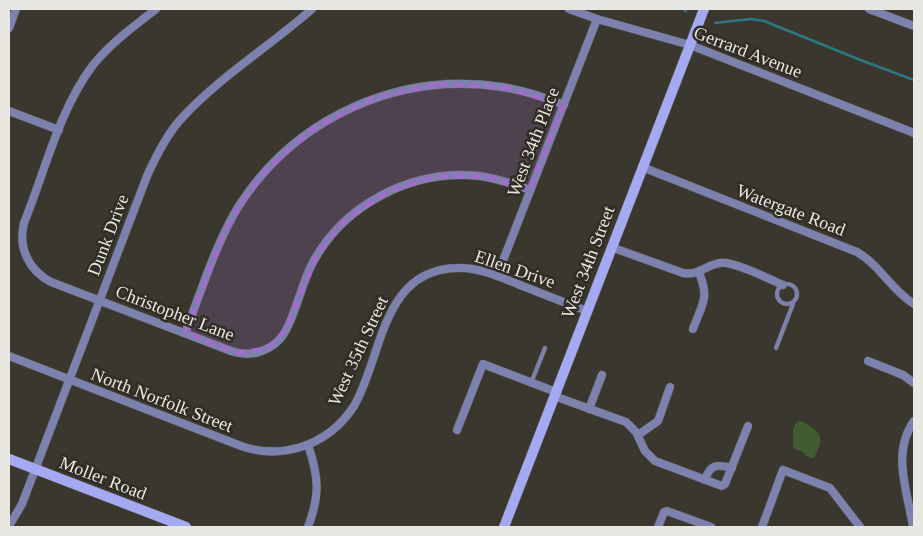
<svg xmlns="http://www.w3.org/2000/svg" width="923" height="536" viewBox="0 0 923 536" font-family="Georgia,serif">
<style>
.green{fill:#415c30}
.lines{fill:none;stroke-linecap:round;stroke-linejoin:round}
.stream{stroke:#2b7881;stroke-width:2.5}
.lane-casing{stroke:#56534c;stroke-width:5}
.street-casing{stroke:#56534c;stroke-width:9}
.secondary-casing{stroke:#56534c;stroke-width:11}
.lane{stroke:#7d81ae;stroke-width:4}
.street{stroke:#7d81ae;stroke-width:8}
.secondary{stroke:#a4a9f2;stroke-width:10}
.marked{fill:#a26dcb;fill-opacity:0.2;stroke:#a26dcb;stroke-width:4;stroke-dasharray:10 6;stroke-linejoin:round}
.labels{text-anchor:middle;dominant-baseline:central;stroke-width:5;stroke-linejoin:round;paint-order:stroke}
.street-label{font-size:18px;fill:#e9e7e2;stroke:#302d25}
</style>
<rect width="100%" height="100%" fill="#3a372f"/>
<!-- green -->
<path class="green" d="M800 421C805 422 807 424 811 427 826 436 820 445 814 458H811L804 455 805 453 793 448V430L796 423Z"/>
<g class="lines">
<!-- stream -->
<g class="stream">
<polyline points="683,9 686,11"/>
<polyline points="715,23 751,19 764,21 863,61 914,80"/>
</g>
<defs>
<g id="lane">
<circle cx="787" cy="294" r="10"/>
<polyline points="776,348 793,304"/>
<polyline points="531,383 545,348"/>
</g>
<g id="street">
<path d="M156 9C134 26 111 43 93 65 59 110 45 171 24 223 18 247 28 270 51 282L231 351C248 357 267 353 280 339 293 324 301 286 311 266 342 205 411 169 479 176 497 178 513 184 530 190"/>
<polyline points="569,9 597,19 690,45 914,133"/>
<polyline points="869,9 914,26"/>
<polyline points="9,28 16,9"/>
<polyline points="9,111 59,130"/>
<path d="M642 167 857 252C880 265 891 290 914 304"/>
<path d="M611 247 683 273C698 276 706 265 720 263 734 261 769 279 783 285"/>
<polyline points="497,276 597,19"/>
<path d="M693 329C702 304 710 298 699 273"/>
<path d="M185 333C202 290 215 244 240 204 297 117 399 71 502 87 523 90 544 97 564 105"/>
<path d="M9 356 241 446C261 453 281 453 301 447 323 440 341 426 354 406 383 356 381 269 458 268 479 267 500 277 520 285 542 294 564 302 587 311"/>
<polyline points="868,361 903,375 914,383"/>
<polyline points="554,396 626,422 636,432 645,451 655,461 722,486 725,484 748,426"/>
<polyline points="589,409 602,375"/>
<polyline points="457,430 483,364 556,392"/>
<polyline points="638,435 658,421 670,387"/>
<path d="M308 445C319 477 320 495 308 527"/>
<path d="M705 480C710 464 717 464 732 468"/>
<path d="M9 526 22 504 147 176C156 156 166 136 180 120 219 77 269 47 312 9"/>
<polyline points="658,527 664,512 667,511 711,527"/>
<polyline points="762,527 783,470 830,488 860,527"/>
<path d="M913 527C908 493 891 453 914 421"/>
</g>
<g id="secondary">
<polyline points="9,459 186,527"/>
<polyline points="504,527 704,9"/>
</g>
</defs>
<!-- lane casing -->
<use href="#lane" class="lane-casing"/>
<!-- street casing -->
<use href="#street" class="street-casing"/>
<!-- secondary casing -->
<use href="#secondary" class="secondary-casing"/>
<!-- lane -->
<use href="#lane" class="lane"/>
<!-- street -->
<use href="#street" class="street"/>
<!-- secondary -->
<use href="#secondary" class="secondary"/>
</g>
<!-- marked area -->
<path class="marked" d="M438 84 503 87 564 105 530 190 488 177 437 176 388 192 347 219 319 252 285 331 268 348 238 353 185 333 224 233 240 205 268 168 314 128 373 98Z"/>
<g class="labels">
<!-- street labels -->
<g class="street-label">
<text transform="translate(748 52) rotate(21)">Gerrard Avenue</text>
<text transform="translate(533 142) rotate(-69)">West 34th Place</text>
<text transform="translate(791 210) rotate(21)">Watergate Road</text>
<text transform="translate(108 235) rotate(-69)">Dunk Drive</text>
<text transform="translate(588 262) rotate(-69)">West 34th Street</text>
<text transform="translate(515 269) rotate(19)">Ellen Drive</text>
<text transform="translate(175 313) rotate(21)">Christopher Lane</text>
<text transform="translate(358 351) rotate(-65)">West 35th Street</text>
<text transform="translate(162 400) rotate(21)">North Norfolk Street</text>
<text transform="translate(103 478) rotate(21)">Moller Road</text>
</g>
</g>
<!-- border -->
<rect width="923" height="536" fill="none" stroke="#e9e7e2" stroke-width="20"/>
</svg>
